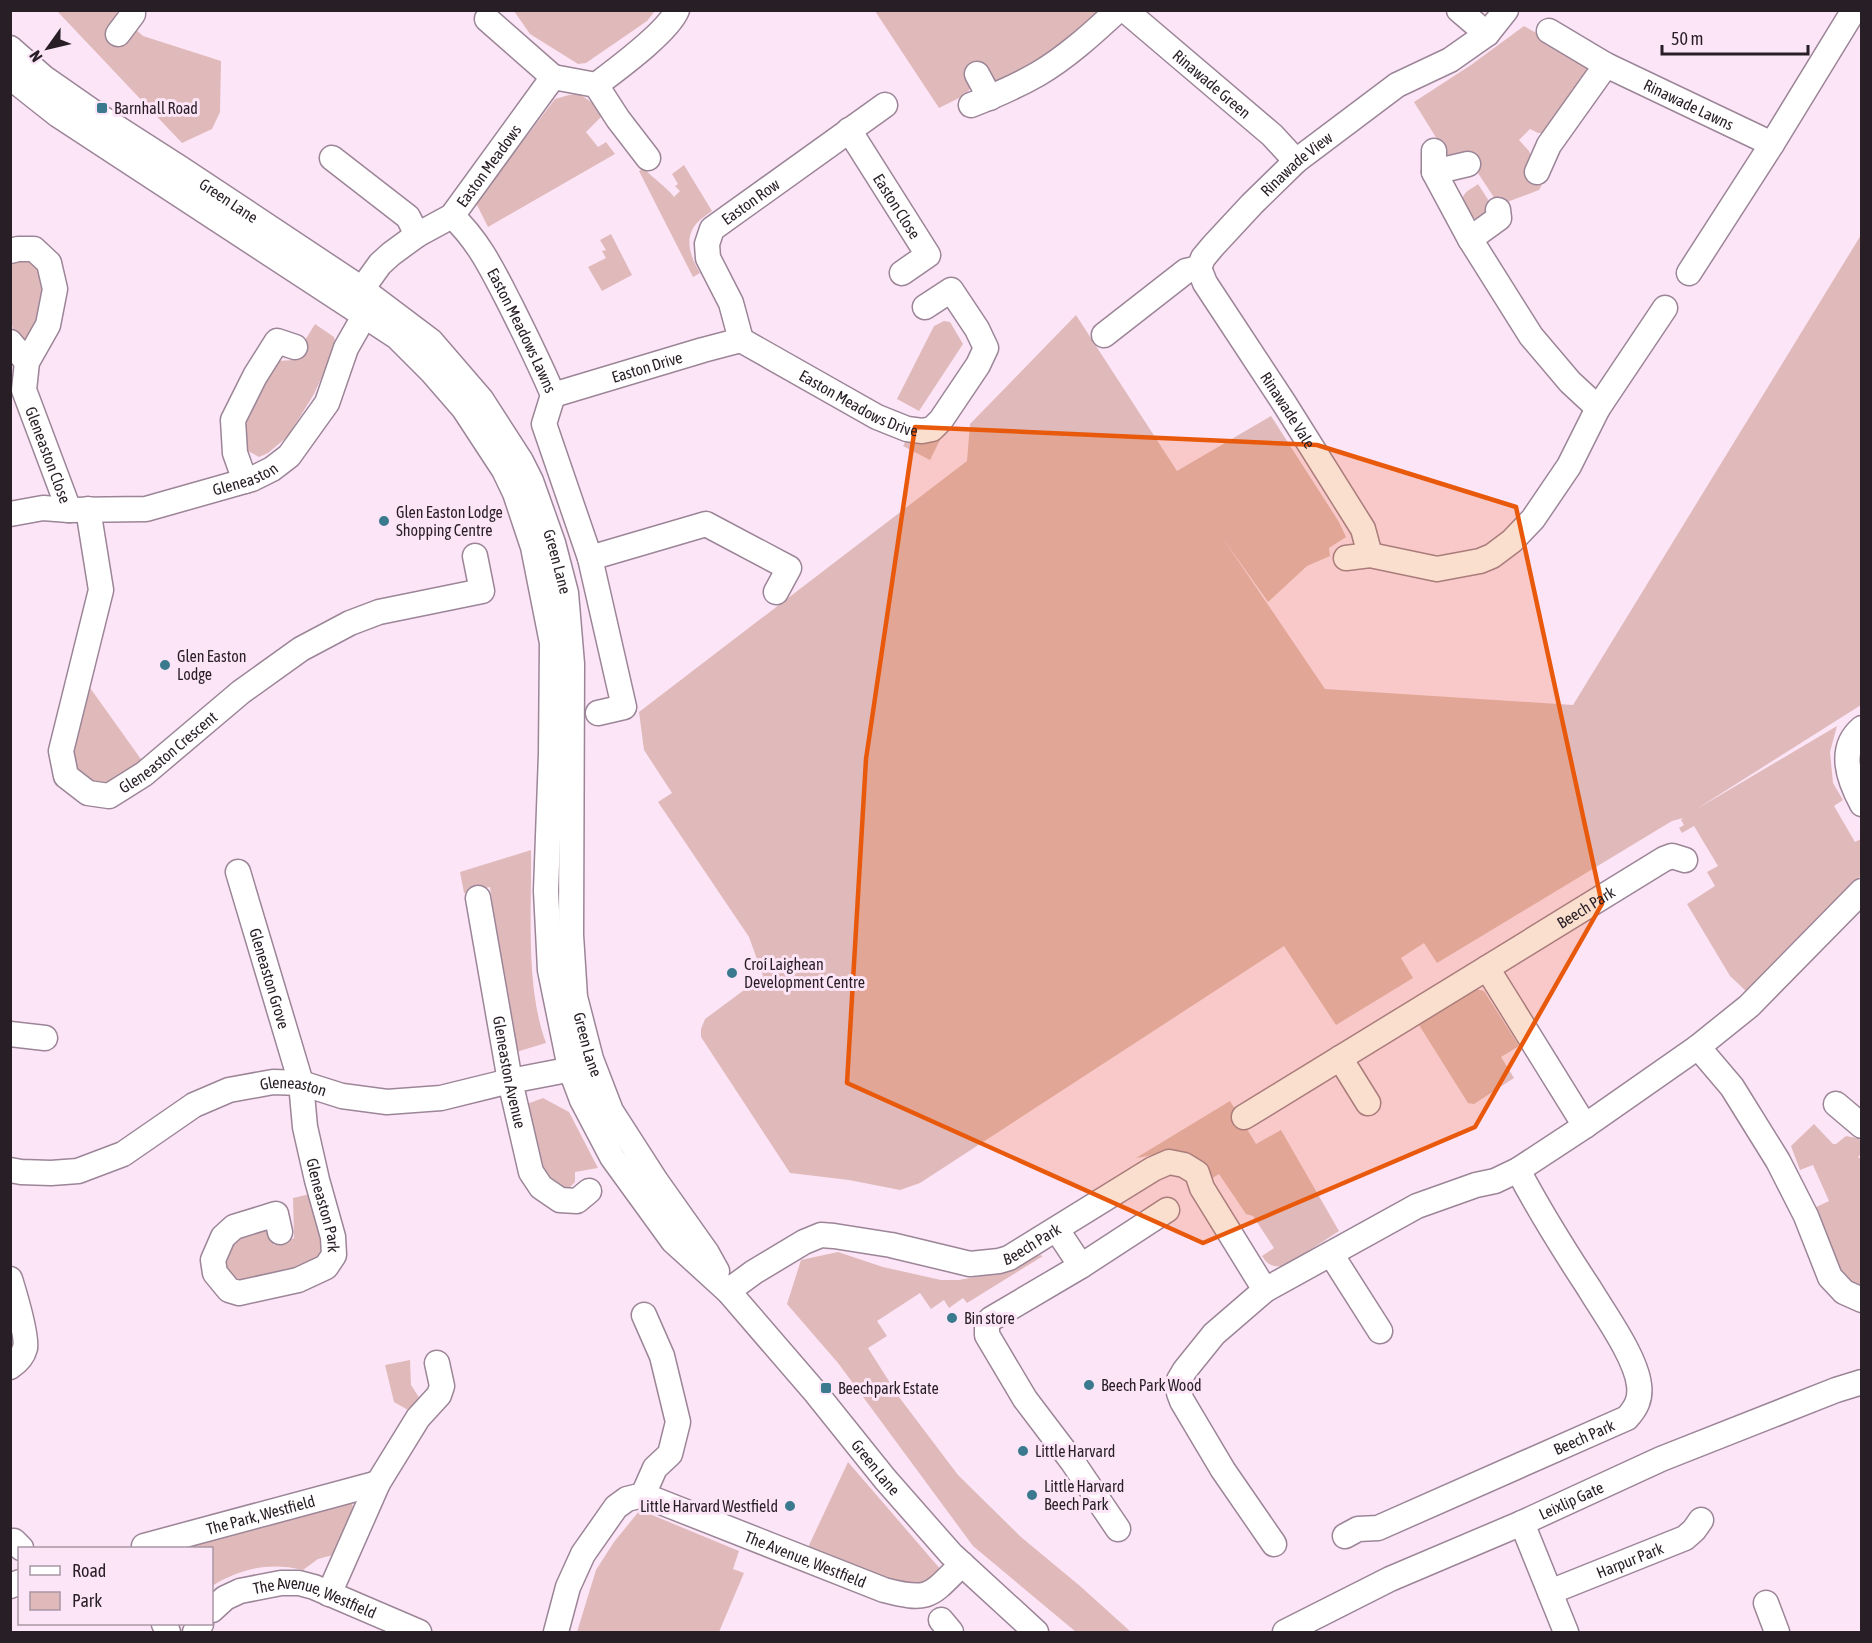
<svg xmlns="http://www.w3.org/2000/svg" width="1872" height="1643" viewBox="0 0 1872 1643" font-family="'Asap Condensed',sans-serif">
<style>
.green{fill:#e0baba}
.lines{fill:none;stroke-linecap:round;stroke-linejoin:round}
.minor-casing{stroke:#9b8597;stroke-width:27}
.minor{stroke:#fff;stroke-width:24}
.marked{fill:#e8590c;fill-opacity:0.2;stroke:#e8590c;stroke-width:4.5;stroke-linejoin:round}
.poi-dot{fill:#3a798e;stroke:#fde5f8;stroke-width:2}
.labels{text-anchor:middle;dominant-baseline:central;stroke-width:6;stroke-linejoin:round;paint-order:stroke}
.street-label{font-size:16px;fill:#281f26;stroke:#fde5f8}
.poi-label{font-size:16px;fill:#281f26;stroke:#fde5f8;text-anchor:start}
</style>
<rect width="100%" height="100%" fill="#fde5f8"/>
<!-- green -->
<g class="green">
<polygon points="57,11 115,11 143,36 221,61 220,112 212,129 182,143"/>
<polygon points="514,11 655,11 647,21 586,63 578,64 530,34"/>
<path d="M875 11H1100V13C1067 39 1036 63 999 83L990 79 973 85 965 95 939 108Z"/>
<polygon points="1524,26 1589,63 1589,76 1549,133 1538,133 1530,129 1519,140 1529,151 1533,162 1528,174 1542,185 1539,190 1499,205 1470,161 1453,165 1414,102 1471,65"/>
<path d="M578 94C587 98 599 106 601 117L586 132 598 147 606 142 615 154 488 227 476 203 555 99 569 95Z"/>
<path d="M684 165 712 211C707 215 701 218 697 223 683 238 691 258 700 273L693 277 639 171 644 168C653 179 666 186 674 197L680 191 675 186 678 184 672 174Z"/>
<path d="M1478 184 1496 212C1492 214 1487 218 1483 219 1472 222 1461 208 1463 197 1465 191 1473 188 1478 184Z"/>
<polygon points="611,234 632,275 602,291 588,267 606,258 602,251 606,250 600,240"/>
<polygon points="1861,235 1861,705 1695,810 1837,726 1830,752 1833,783 1843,800 1834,806 1855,842 1861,839 1861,875 1748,993 1730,976 1687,904 1715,886 1707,872 1718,866 1694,826 1682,833 1679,828 1684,825 1681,820 1683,818 1672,821 1437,963 1424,943 1401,958 1413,978 1336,1025 1284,946 920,1183 900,1190 849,1180 790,1173 701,1037 701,1029 705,1019 763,976 749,937 658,802 672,793 644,750 639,712 967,461 970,424 1076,315 1177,471 1271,416 1339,522 1346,537 1329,548 1330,556 1307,566 1268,602 1222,537 1325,689 1573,705"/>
<polygon points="10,258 30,258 39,268 44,280 40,319 24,343 13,329 11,321"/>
<polygon points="944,321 950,322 963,344 919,411 897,399 934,326"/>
<polygon points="315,324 334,337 336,346 314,394 298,420 287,437 268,453 259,457 248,451 243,443 246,412 278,361 293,360"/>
<path d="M943 434 930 460 903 446 907 439C922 446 929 441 943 434Z"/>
<path d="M88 685 143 762 100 787 75 769C70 740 80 712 88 685Z"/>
<path d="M531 850C532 911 525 986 546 1043L513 1053 490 887 464 893 460 872Z"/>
<polygon points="1476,989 1484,991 1519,1046 1501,1057 1514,1078 1474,1104 1468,1103 1419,1025"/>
<polygon points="543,1098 569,1112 598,1168 575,1172 575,1182 568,1189 553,1186 535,1165 524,1105"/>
<path d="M1230 1101 1256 1144 1281 1130 1339 1231 1287 1265C1275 1268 1268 1266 1262 1256L1274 1248 1253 1216 1246 1214 1219 1174 1211 1179 1165 1153 1136 1158Z"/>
<polygon points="1814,1124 1833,1144 1836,1144 1846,1136 1857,1138 1861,1141 1861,1154 1858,1157 1862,1160 1861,1291 1849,1285 1835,1267 1814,1208 1829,1201 1813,1165 1800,1170 1791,1146"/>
<polygon points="310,1194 324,1245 323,1254 314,1265 239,1284 229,1276 224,1264 227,1251 236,1239 268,1227 274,1245 294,1238 293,1198"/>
<polygon points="838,1252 883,1267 941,1280 959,1280 998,1273 1040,1255 1043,1256 967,1303 963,1298 949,1308 944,1300 931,1309 920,1293 877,1321 887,1336 868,1348 899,1397 958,1475 1021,1537 1080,1586 1131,1632 1076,1632 973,1546 838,1363 787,1304 801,1260"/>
<polygon points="410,1360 411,1385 420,1399 408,1410 394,1402 385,1365"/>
<polygon points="848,1462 948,1578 934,1592 803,1558"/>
<path d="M352 1501 353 1509 333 1555 318 1559 303 1570C269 1562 241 1568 212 1586V1548H163Z"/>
<polygon points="640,1510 739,1551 733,1569 744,1573 719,1632 577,1632 596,1570 614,1542"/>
</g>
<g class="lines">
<defs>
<g id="minor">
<path id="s1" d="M1125 10 1272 135 1296 161"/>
<polyline points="1459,10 1487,34"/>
<polyline points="487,19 553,77"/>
<path id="s2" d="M1549 31 1606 65 1772 144"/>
<polyline points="118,34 133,14"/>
<path id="s3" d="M10 48 43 77 99 116 180 168 362 289 431 341 481 399 521 461 531 481 553 543 566 593 572 664 571 935 575 997 591 1059 611 1111 656 1181 707 1253 717 1271"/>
<polyline points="977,74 990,98"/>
<path id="s4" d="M10 77 58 115 397 337 431 371 464 409 504 470 515 493 533 547 552 643 551 754 546 891 550 970 570 1068 582 1100 612 1157 673 1241 728 1291 816 1393 885 1479 951 1554 1036 1632"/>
<path d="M596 85C617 69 668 32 677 10"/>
<path d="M971 105C994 96 1017 86 1038 74 1067 57 1093 33 1118 10"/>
<path id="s5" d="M849 130 928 255 902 273"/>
<polyline points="1434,151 1434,172 1470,239 1531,336 1570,382 1598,408"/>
<polyline points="332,158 408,217 417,235"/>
<polyline points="1434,172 1468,164"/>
<polyline points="1537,172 1549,145 1606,65"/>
<path id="s6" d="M452 216C479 241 493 271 510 304 525 334 540 364 553 395L544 424 590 558 624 707 598 713"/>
<polyline points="1470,239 1499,218 1498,210"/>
<path id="s7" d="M10 251 18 249H34L49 263 55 289 48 325 27 362 24 390 69 510"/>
<path id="s8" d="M1199 268 1205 283 1284 403 1363 529 1370 555"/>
<polyline points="1689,273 1772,144 1854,10"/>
<path id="s9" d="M362 289 380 264 391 254 417 235 452 216 553 77 596 85 618 119 648 158"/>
<path id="s10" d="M1104 335 1186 271 1199 268 1203 258 1213 246 1252 204 1296 161 1397 85 1450 60 1487 34 1506 10"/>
<path id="s11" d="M741 340 877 417 907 429 922 431 932 429 941 420 978 365 986 348 977 329 951 290 925 307"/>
<path id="s12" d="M741 340 731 303 708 258 707 244 712 229 885 105"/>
<polyline points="10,342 27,362"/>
<path id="s13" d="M553 395 703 350 741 340"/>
<polyline points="245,481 235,453 233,420 255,376 277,341 295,347"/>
<path id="s14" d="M88 509 101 590 61 751 66 776 88 793 109 796 144 774 241 692 301 649 350 623 379 612 482 591 475 556"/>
<path id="s15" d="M10 514 43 508 69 510 146 509 252 479 272 469 289 456 327 403 346 348 362 320V300"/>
<polyline points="590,558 706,524 789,568 776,592"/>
<polyline points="1346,558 1370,555 1437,569 1480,561 1492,556 1512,541 1533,519 1569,466 1598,408 1665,308"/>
<path d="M1862 728C1837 749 1849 780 1862 804"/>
<path id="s16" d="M238 872 301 1083 305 1127 317 1180 333 1237 334 1255 326 1267 298 1280 239 1293 229 1290 215 1273 213 1260 223 1237 234 1227 276 1214 280 1232"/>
<path id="s17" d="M478 898 510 1081 531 1172 541 1187 560 1200 577 1201 589 1191"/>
<polyline points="10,1034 45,1038"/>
<polyline points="1698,1047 1732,1087 1778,1161 1806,1216 1830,1277 1844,1292 1862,1300"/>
<polyline points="1340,1058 1368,1103"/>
<polyline points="1836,1104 1862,1126"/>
<polyline points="1244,1117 1487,968"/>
<path id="s18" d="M1585 1126 1487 968 1664 859 1672 856 1685 860"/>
<path id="s19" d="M10 1170 21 1172 51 1173 78 1171 123 1154 194 1105 229 1090 273 1082 301 1083 342 1096 387 1102 441 1098 510 1081 562 1071 584 1062"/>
<polyline points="1057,1230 1081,1266 1167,1210"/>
<polyline points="1331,1254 1380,1331"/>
<polyline points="1081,1266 991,1319 987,1323 987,1335 1025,1399 1072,1461 1118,1529"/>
<path d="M10 1279C14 1292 28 1337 25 1348 23 1356 16 1363 10 1367"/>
<polyline points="1265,1290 1214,1334 1185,1370 1179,1380 1179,1393 1182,1401 1223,1470 1274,1544"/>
<path id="s20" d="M728 1291 754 1272 804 1242 821 1235 834 1236 891 1245 970 1264 999 1261 1009 1258 1153 1169 1169 1162 1184 1165 1197 1173 1202 1188 1265 1290 1417 1206 1476 1185 1495 1181 1518 1170 1585 1126 1698 1047 1749 1006 1862 891"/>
<polyline points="643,1495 655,1468 670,1454 678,1422 662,1356 644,1315"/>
<polyline points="1522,1523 1566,1632"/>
<path id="s21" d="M1345 1536 1358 1529 1378 1528 1627 1418C1636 1408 1641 1399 1639 1385 1636 1357 1604 1313 1589 1288 1564 1250 1539 1210 1518 1170"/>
<polyline points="10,1541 14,1541 21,1548"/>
<path id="s22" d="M145 1548 144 1546 378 1483"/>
<polyline points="10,1586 20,1582"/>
<path id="s23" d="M1550 1592 1685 1538 1694 1530 1701 1520"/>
<polyline points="329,1594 378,1483 418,1418 439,1395 442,1386 437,1363"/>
<polyline points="1766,1603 1777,1632"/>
<path id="s24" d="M212 1610 225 1598 240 1591 281 1583H299L314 1587 419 1632"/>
<polyline points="941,1620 951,1632"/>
<polyline points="164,1624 168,1632"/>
<polyline points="195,1632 201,1624"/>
<path id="s25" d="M556 1632 568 1587 583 1554 616 1507 627 1499 643 1495 884 1590C930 1602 930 1596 962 1564"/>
<path id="s26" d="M1285 1632 1390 1579 1522 1523 1661 1459 1836 1390 1862 1382"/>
</g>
</defs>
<!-- minor casing -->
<use href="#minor" class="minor-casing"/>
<!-- minor -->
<use href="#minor" class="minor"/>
</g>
<!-- marked area -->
<path class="marked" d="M915 427 1317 445 1516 507 1602 904 1475 1127 1203 1243 847 1083 866 759Z"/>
<!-- markers -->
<g class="poi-dot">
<rect x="96" y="102" width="12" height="12" rx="3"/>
<circle cx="384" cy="521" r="6"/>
<circle cx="165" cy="665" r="6"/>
<circle cx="732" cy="973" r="6"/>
<circle cx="952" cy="1318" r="6"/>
<circle cx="1089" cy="1385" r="6"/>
<rect x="820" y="1382" width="12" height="12" rx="3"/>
<circle cx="1023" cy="1451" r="6"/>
<circle cx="1032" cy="1495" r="6"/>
<circle cx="790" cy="1506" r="6"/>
</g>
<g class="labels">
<!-- street labels -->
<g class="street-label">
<text stroke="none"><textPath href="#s1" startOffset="114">Rinawade Green</textPath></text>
<text stroke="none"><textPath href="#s2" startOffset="158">Rinawade Lawns</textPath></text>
<text stroke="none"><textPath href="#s10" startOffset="261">Rinawade View</textPath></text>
<text stroke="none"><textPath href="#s9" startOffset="180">Easton Meadows</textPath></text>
<text stroke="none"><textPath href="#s3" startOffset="267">Green Lane</textPath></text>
<text stroke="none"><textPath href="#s12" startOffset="166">Easton Row</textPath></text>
<text stroke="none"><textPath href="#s5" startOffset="90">Easton Close</textPath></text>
<text stroke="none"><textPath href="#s6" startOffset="135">Easton Meadows Lawns</textPath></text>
<text stroke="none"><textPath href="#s13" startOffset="98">Easton Drive</textPath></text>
<text stroke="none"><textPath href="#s11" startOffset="134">Easton Meadows Drive</textPath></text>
<text stroke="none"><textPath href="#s8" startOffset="168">Rinawade Vale</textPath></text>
<text stroke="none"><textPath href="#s7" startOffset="248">Gleneaston Close</textPath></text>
<text stroke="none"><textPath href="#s15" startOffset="240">Gleneaston</textPath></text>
<text stroke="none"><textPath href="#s3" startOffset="771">Green Lane</textPath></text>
<text stroke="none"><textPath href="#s14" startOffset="396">Gleneaston Crescent</textPath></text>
<text stroke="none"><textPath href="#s18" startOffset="302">Beech Park</textPath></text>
<text stroke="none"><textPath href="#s16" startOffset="111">Gleneaston Grove</textPath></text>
<text stroke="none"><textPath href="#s3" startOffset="1257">Green Lane</textPath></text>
<text stroke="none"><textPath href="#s17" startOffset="177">Gleneaston Avenue</textPath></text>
<text stroke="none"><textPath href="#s19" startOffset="306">Gleneaston</textPath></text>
<text stroke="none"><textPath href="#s16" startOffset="345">Gleneaston Park</textPath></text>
<text stroke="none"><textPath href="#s20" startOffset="327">Beech Park</textPath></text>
<text stroke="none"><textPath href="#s21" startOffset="260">Beech Park</textPath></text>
<text stroke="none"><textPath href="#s4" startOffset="1752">Green Lane</textPath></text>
<text stroke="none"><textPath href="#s26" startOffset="315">Leixlip Gate</textPath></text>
<text stroke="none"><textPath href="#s22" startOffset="123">The Park, Westfield</textPath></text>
<text stroke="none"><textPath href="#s25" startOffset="345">The Avenue, Westfield</textPath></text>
<text stroke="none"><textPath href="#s23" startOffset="86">Harpur Park</textPath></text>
<text stroke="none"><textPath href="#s24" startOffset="112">The Avenue, Westfield</textPath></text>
</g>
<!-- poi labels -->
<g class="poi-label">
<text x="114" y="108">Barnhall Road</text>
<text x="396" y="512">Glen Easton Lodge<tspan x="396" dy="18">Shopping Centre</tspan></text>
<text x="177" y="656">Glen Easton<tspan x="177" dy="18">Lodge</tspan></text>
<text x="744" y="964">Croí Laighean<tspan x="744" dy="18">Development Centre</tspan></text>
<text x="964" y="1318">Bin store</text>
<text x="1101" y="1385">Beech Park Wood</text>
<text x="838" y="1388">Beechpark Estate</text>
<text x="1035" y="1451">Little Harvard</text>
<text x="1044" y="1486">Little Harvard<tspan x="1044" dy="18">Beech Park</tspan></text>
<text x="778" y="1506" text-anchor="end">Little Harvard Westfield</text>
</g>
</g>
<!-- border -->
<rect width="1872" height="1643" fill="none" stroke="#281f26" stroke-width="24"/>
<!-- legend -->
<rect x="18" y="1547" width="195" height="78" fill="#fde5f8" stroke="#a896a4" stroke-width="1.5"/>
<rect x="30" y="1566" width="30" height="9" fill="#ffffff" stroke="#a896a4" stroke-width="1.5"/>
<text x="72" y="1577" font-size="18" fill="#281f26">Road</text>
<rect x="30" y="1592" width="30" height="18" fill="#e0baba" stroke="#a896a4" stroke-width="1.5"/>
<text x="72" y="1607" font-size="18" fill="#281f26">Park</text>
<!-- north arrow -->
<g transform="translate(48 48) rotate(236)" stroke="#fde5f8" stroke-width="4.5" paint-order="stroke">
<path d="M0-4.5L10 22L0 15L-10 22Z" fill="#281f26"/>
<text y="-9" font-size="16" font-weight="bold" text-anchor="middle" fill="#281f26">N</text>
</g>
<!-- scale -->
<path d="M1662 45v9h146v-9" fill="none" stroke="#281f26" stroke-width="3"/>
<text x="1671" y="45" font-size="18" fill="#281f26" stroke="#fde5f8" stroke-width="4.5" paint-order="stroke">50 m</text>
</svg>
